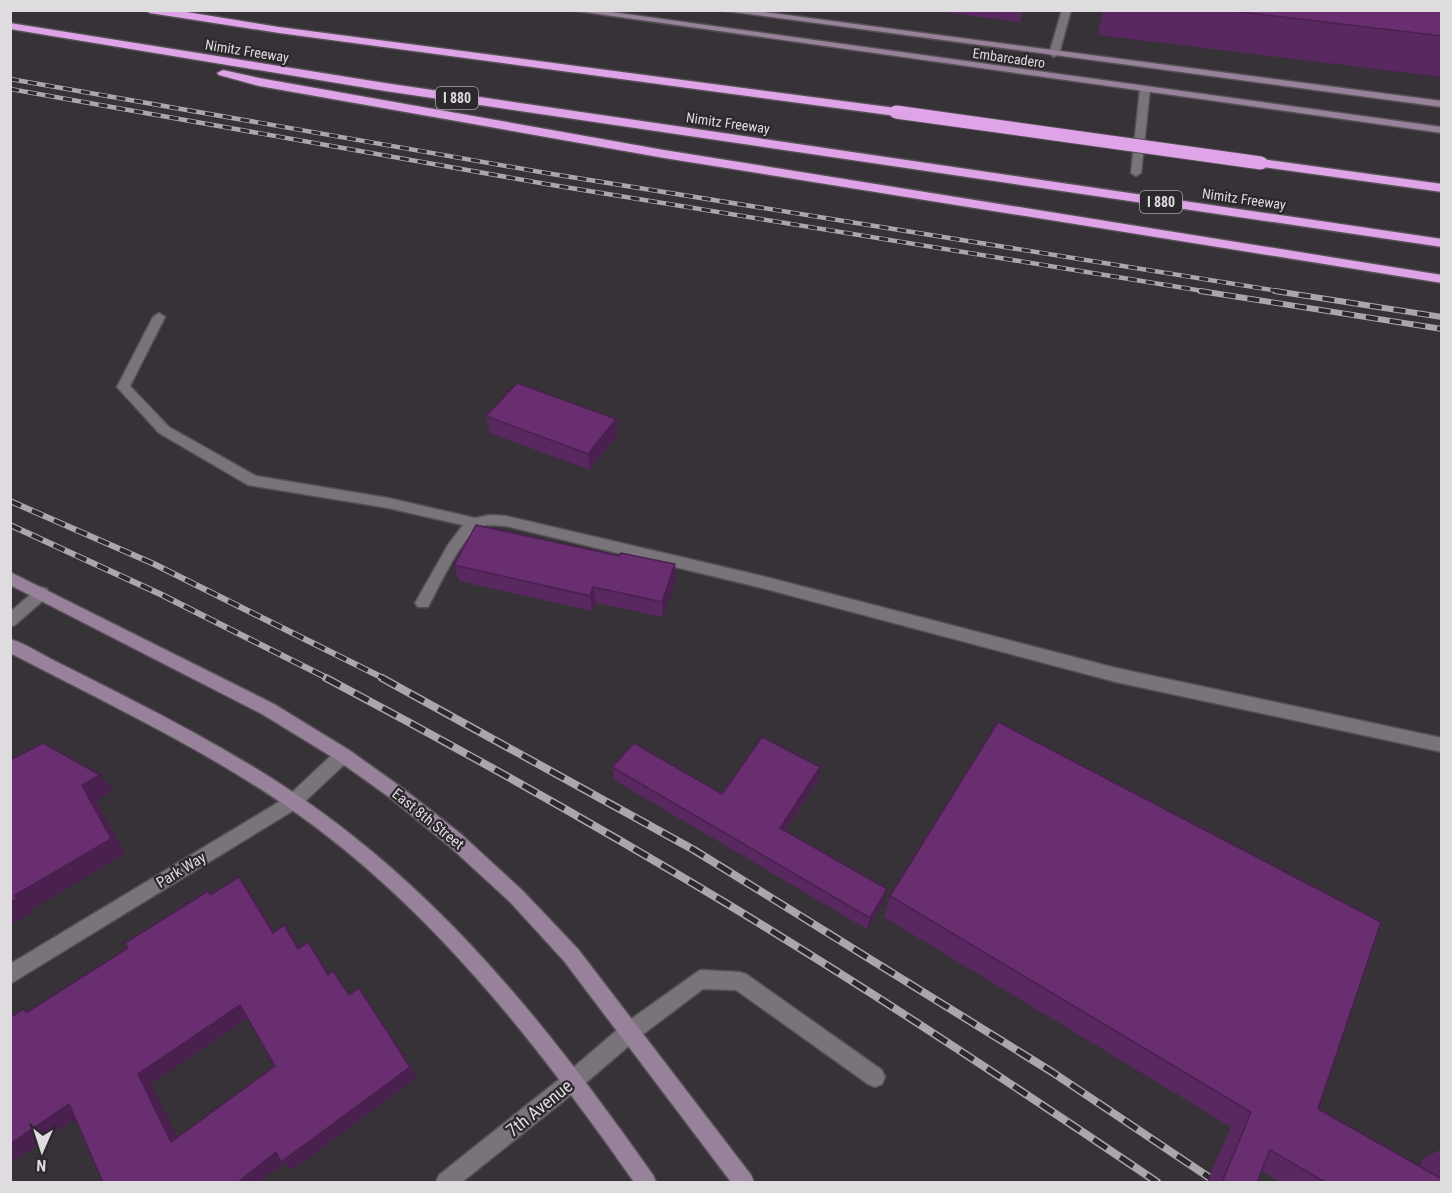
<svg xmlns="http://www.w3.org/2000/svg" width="1452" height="1193" viewBox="0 0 1452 1193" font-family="'Roboto Condensed',sans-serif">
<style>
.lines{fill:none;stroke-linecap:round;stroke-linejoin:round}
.lane-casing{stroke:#545054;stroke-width:3}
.street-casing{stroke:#545054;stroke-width:3}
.secondary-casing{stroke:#545054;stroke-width:3}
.highway-casing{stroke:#545054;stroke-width:3}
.lane{fill:#79747a;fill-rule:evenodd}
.street{fill:#79747a;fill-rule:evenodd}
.secondary{fill:#98829b;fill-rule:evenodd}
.highway{fill:#dfa3e8;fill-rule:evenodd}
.rail-far2-casing{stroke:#aaa6aa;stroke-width:4.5}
.rail-far1-casing{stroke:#aaa6aa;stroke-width:6}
.rail-casing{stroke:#aaa6aa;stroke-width:8}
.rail-far2{stroke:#2c282d;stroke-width:3;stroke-dasharray:9;stroke-linecap:butt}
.rail-far1{stroke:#2c282d;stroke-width:4;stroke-dasharray:12;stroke-linecap:butt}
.rail{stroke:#2c282d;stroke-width:5;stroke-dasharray:16;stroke-linecap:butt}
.highway-bridge-casing{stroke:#545054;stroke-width:15;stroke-linecap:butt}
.highway-bridge{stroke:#dfa3e8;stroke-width:13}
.wall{fill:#592860}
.shaded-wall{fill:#49204e}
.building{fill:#682e70;stroke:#49204e;stroke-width:1.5;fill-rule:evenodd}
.labels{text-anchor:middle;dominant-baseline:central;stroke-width:4.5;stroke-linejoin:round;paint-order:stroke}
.far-street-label{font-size:14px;fill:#dfdcdf;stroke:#2c282d}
.shield{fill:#2c282d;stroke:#a9a6aa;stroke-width:1.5}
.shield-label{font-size:14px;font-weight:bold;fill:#dfdcdf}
.street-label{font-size:15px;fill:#dfdcdf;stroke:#2c282d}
.near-street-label{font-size:18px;fill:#dfdcdf;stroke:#2c282d}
</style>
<rect width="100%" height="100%" fill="#373237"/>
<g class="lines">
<defs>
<g id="lane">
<polygon points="1145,86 1150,89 1141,173 1136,176 1131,173 1140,89"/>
<path d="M159 313 165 317 130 386 169 427 256 476 388 498 475 518 490 515 506 516 762 576 1116 668 1442 738V752L1116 682 762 588 506 526C499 526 490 524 483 526 462 533 439 588 428 607H418L415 603 448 545 463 525 388 508 248 485 159 433 117 387 153 317Z"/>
<polygon points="700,970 739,972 746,974 882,1070 885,1077 882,1084 875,1087 868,1084 736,990 703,989 638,1038 631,1041 624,1038 621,1031 624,1024"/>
</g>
<g id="street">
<polygon points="1062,10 1071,10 1059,54 1054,57 1049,54"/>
<polygon points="42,587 47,589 49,593 47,597 15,625 10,627 10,612 37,589"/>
<polygon points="343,748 349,750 351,755 349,760 299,807 10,984 10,964 287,797 337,750"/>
<polygon points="631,1021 638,1024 641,1031 638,1038 581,1087 462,1182 436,1182 439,1175 567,1073 624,1024"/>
</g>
<g id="secondary">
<polygon points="570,10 597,10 1442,127 1442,133"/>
<polygon points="719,10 748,10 1442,101 1442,107"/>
<polygon points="10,572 274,704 349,750 401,787 461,834 522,890 578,949 751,1175 754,1182 731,1182 564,961 510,902 449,846 389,797 337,760 262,714 10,585"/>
<path d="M10 639C26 644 41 654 55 661 81 674 107 687 132 700 208 739 282 780 349 833 470 927 565 1050 653 1175L656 1182H634C539 1047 435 912 299 815 209 751 108 704 10 653Z"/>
</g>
<g id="highway">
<polygon points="145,10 174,10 279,27 896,108 902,112 896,116 279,33 150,13"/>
<polygon points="10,23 385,83 1442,239 1442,247 385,91 10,29"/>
<polygon points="223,70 259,78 664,150 1442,275 1442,283 664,158 259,86 219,75 217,73"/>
<polygon points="1261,159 1442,184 1442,192 1256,166 1255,163 1256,160"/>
</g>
</defs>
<!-- lane casing -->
<use href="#lane" class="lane-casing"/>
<!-- street casing -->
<use href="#street" class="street-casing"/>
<!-- secondary casing -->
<use href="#secondary" class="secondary-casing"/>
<!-- highway casing -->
<use href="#highway" class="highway-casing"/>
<!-- lane -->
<use href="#lane" class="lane"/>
<!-- street -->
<use href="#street" class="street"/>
<!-- secondary -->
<use href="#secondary" class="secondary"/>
<!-- highway -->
<use href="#highway" class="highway"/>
<defs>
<g id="rail-far2">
<polyline points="10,79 546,173 1284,292"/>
<polyline points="10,89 546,184 1209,292"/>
</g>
<g id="rail-far1">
<polyline points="1200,291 1442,329"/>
<polyline points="1275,291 1442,317"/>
<polyline points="10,501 154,564 385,679"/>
<polyline points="10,525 160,594 329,679"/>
</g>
<g id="rail">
<path d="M326 678C466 752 603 829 739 911 881 997 1019 1089 1157 1182"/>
<polyline points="382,678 694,850 1052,1072 1216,1182"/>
</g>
</defs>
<!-- rail-far2 casing -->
<use href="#rail-far2" class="rail-far2-casing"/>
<!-- rail-far1 casing -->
<use href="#rail-far1" class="rail-far1-casing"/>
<!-- rail casing -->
<use href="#rail" class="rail-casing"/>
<!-- rail-far2 -->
<use href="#rail-far2" class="rail-far2"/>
<!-- rail-far1 -->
<use href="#rail-far1" class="rail-far1"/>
<!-- rail -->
<use href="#rail" class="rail"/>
<defs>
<polyline id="highway-bridge" points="896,112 1261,163"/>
</defs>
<!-- highway-bridge casing -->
<use href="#highway-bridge" class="highway-bridge-casing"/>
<!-- highway-bridge -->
<use href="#highway-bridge" class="highway-bridge"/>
</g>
<!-- wall -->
<g class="wall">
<polygon points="927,10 1023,10 1020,22"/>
<polygon points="1103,10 1442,10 1442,77 1098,35"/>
<polygon points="486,416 618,435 590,470 490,433"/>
<polygon points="619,556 675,564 676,580 663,617 596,603 592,611 459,581 454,565"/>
<polygon points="612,767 722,794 820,767 818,780 785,831 884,901 867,929 614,780"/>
<polygon points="890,896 1318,1109 1420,1167 1422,1159 1442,1149 1442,1182 1281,1182 1261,1171 1257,1182 1207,1182 1231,1127 884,917"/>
</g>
<!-- shaded-wall -->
<g class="shaded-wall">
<polygon points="616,419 618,435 590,470 588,454"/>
<polygon points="675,564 676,580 663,617 662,602"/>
<polygon points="593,587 596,603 592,611 590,596"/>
<polygon points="820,767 818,780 779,840 780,828"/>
<polygon points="100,775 113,790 96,800 125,854 32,909 33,913 10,925 10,902 82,785"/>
<polygon points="239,877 249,890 282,945 273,933"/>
<polygon points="887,889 884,901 867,929 870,918"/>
<polygon points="284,925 293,937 307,961 298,949"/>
<polygon points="308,942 317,954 336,986 328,975"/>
<polygon points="359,988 417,1077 292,1170 283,1164 259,1182 238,1182"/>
<polygon points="240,1005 251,1016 151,1084 184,1151 171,1142 138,1074"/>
<polygon points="69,1104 84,1113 10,1164 10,1144"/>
</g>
<!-- building -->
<g class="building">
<polygon points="1225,10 1442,10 1442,36"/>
<polygon points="517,383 616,419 588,454 486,416"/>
<polygon points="476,525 619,556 621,553 675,564 662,602 593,587 590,596 454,565"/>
<polygon points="998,722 1381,922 1318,1109 1442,1179 1442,1182 1325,1182 1270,1150 1257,1182 1222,1182 1251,1112 890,896"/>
<polygon points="762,737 820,767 780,828 887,889 870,918 612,767 634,743 722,794"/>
<polygon points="43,743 100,775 82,785 111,839 15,895 17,899 10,902 10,760"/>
<path d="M239 877 273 933 284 925 298 949 308 942 328 975 333 971 349 995 359 988 410 1067 281 1162 276 1152 238 1182H99L102 1180 69 1104 10 1144V1017L24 1009 26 1013 128 948 125 943 208 891 210 895ZM240 1005 275 1066 171 1142 138 1074Z"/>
</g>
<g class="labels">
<!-- far-street labels -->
<g class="far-street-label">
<text transform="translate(247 51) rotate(9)">Nimitz Freeway</text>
<text transform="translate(1009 58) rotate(8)">Embarcadero</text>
<text transform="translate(728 123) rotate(8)">Nimitz Freeway</text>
<text transform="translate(1244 199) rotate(8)">Nimitz Freeway</text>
</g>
<!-- shield labels -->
<g class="shield">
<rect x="436" y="87" width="42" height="22" rx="4.5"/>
<rect x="1140" y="191" width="42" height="22" rx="4.5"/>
</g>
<g class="shield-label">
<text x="457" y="98">I 880</text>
<text x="1161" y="202">I 880</text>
</g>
<!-- street labels -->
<g class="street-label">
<text transform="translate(428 819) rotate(39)">East 8th Street</text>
<text transform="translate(181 870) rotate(-31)">Park Way</text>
</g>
<!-- near-street labels -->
<g class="near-street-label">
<text transform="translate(539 1108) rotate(-39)">7th Avenue</text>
</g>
</g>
<!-- border -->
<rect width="1452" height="1193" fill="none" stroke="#dfdcdf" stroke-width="24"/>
<!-- north arrow -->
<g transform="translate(42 1151) rotate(183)" stroke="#2c282d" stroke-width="4.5" paint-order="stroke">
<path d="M0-4.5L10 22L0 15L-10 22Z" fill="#dfdcdf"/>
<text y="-9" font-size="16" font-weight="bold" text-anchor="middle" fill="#dfdcdf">N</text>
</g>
</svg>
